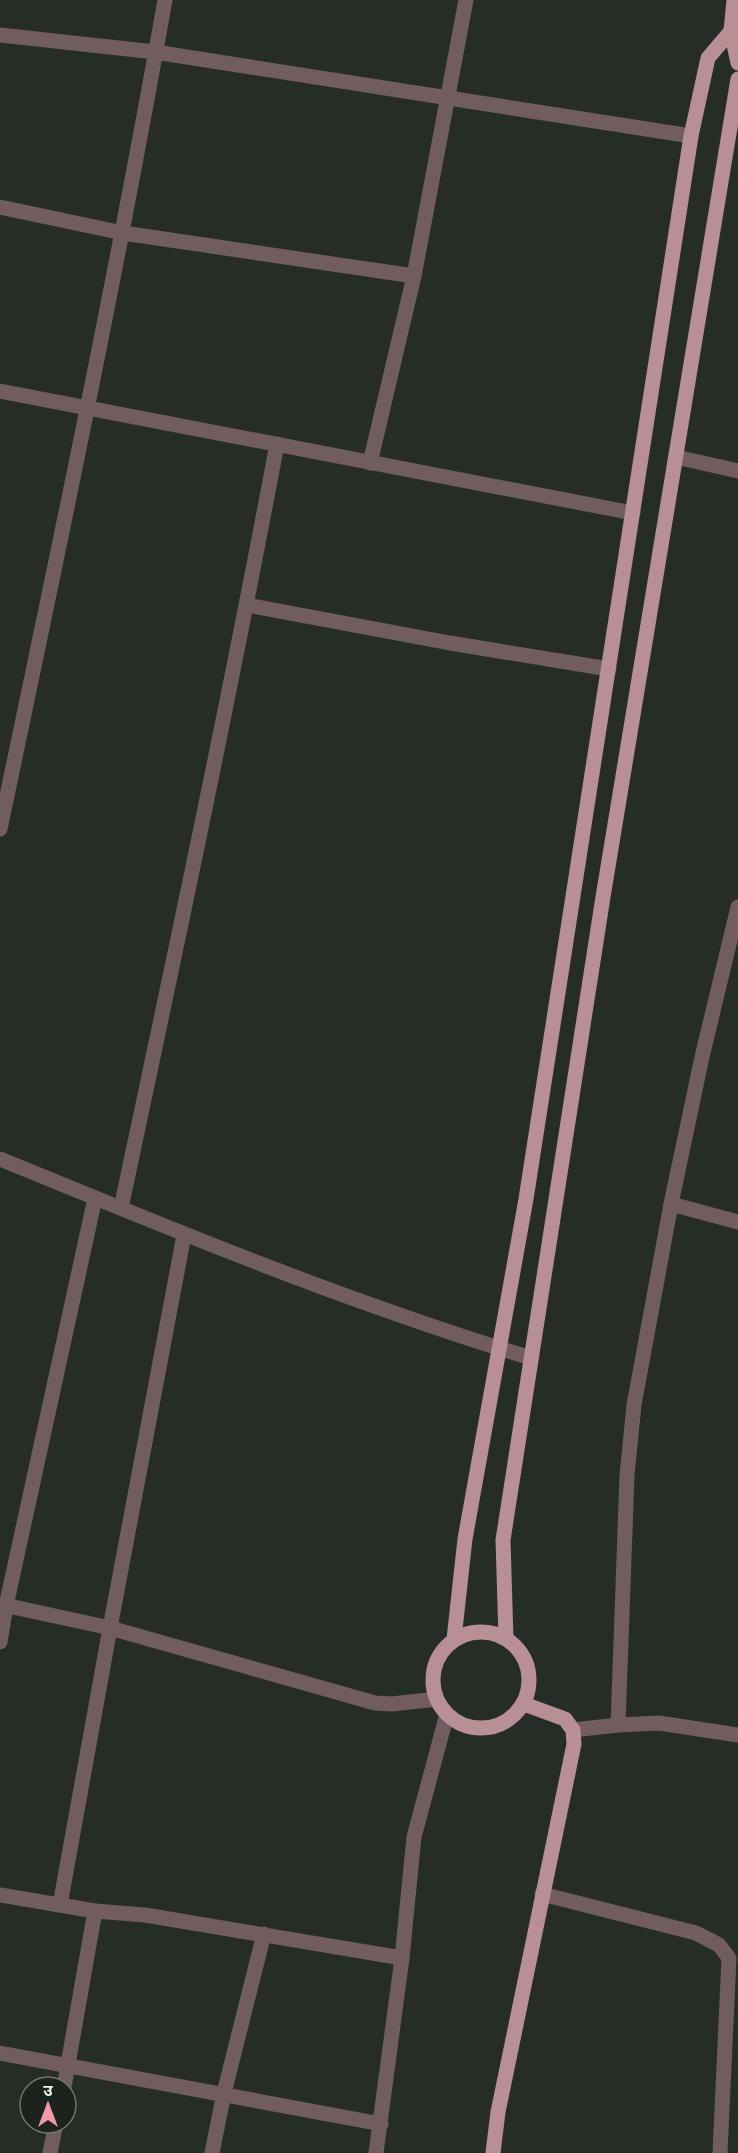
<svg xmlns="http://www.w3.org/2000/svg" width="738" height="2153" viewBox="0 0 738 2153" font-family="'Varela Round','Noto Sans Devanagari',sans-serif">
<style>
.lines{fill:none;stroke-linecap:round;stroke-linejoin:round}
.minor{stroke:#715d60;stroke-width:15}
.major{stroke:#b88f95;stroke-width:15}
</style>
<rect width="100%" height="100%" fill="#252d26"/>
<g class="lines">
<!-- minor -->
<g class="minor">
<polyline points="0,35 155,52 691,136"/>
<polyline points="0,207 123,233 414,276"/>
<polyline points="0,391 633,513"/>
<polyline points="676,457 738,471"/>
<polyline points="370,463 414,276 466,0"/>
<polyline points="247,605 450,643 609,669"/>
<path d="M0 829C58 553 116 277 165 0"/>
<path d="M0 1159C175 1231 350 1303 531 1358"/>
<polyline points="671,1204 738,1222"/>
<path d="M121 1208C175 954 229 700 277 444"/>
<polyline points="0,1604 110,1628 375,1703 392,1704 437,1699"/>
<polyline points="0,1642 6,1606 95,1198"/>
<polyline points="618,1725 627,1475 634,1405 671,1204 702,1057 738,907"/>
<polyline points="573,1730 618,1725 659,1723 738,1735"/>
<polyline points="542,1894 696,1933 719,1945 729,1958 720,2153"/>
<polyline points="0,1895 95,1911"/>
<polyline points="60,1905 110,1628 184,1235"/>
<polyline points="0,2053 381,2124"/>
<polyline points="64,2087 95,1911 145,1915 402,1958"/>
<polyline points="50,2153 56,2123"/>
<polyline points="212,2153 224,2093 264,1934"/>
<polyline points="376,2153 402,1958 414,1837 447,1714"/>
</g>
<!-- major -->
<g class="major">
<polyline points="734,0 731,31 738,63"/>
<circle cx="481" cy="1680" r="48"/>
<polyline points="454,1639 465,1539 526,1199 691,136 708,58 731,31 738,30"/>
<polyline points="506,1639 503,1540 603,897 738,79"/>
<polyline points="493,2153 498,2112 574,1744 573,1730 565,1719 524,1704"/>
</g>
</g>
<!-- north arrow -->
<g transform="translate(48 2105)"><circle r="28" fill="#1b231c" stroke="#6e756f" stroke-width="1.5"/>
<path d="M0-4.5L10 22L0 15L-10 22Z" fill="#f39aa9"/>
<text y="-9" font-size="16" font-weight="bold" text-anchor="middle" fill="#ebf0ec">उ</text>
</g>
</svg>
